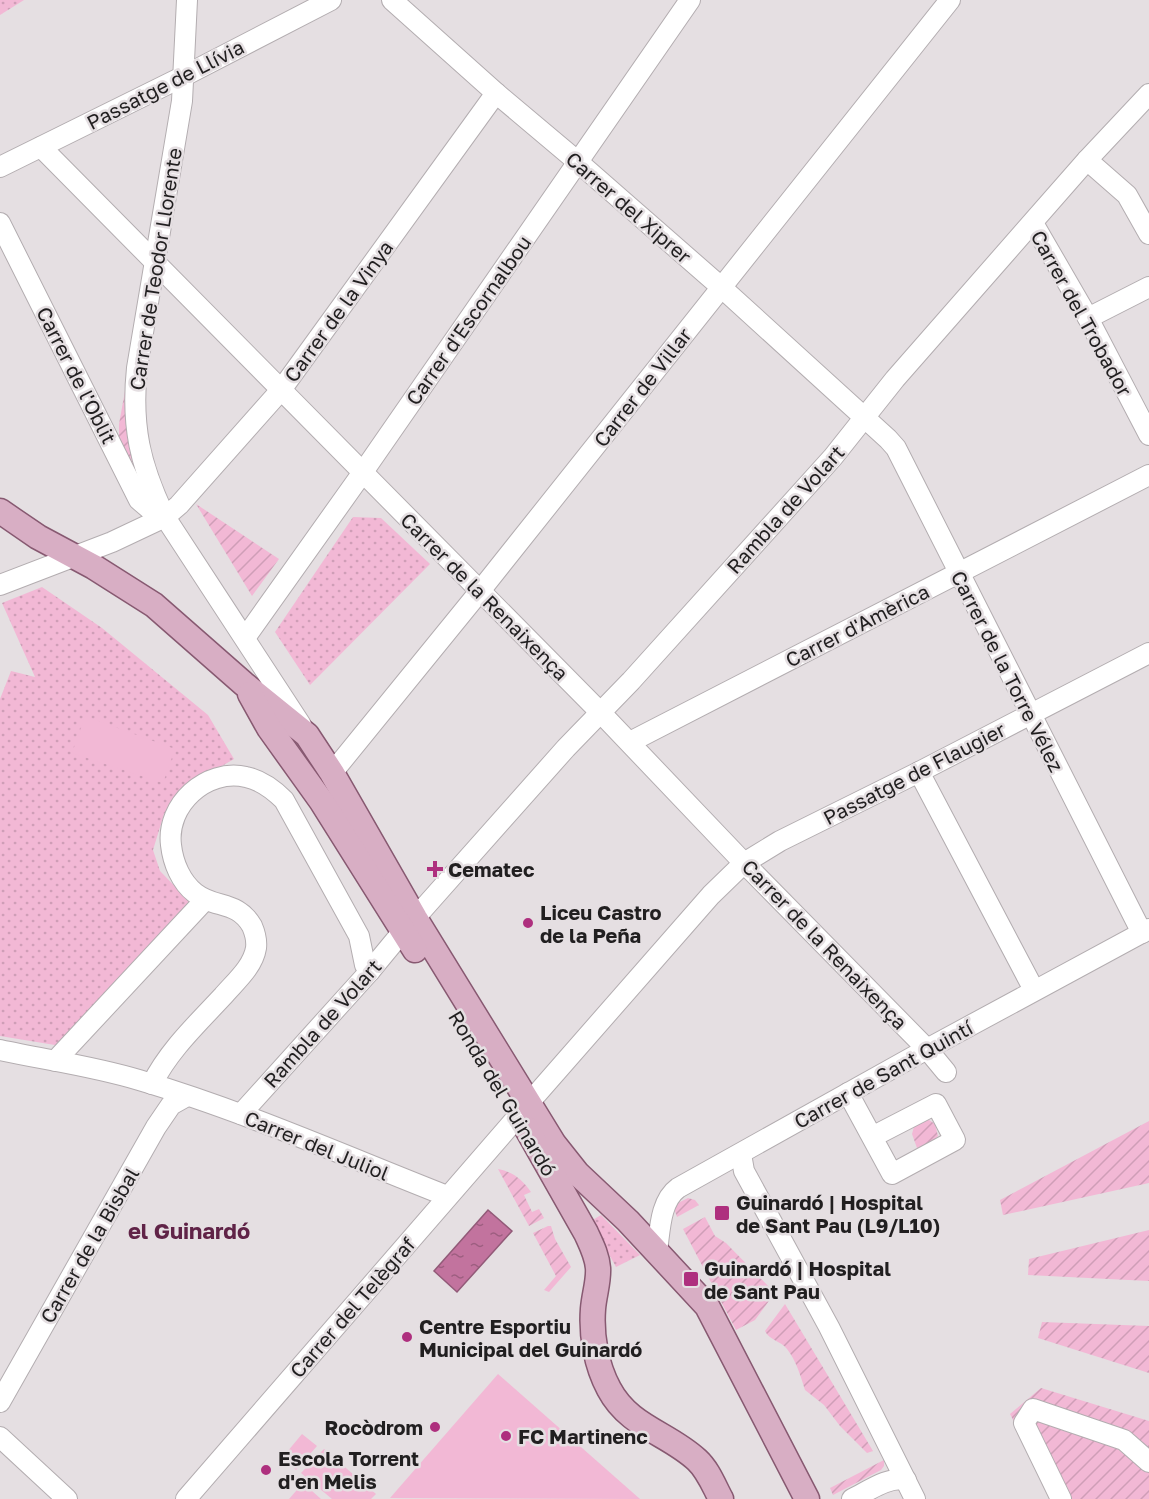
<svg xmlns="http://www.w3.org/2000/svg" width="1149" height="1499" viewBox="0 0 1149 1499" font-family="'Golos Text',sans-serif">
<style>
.grass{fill:url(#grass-dots)}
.garden{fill:url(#garden-furrows)}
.pitch{fill:#f2b8d5}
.water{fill:url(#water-ripples);stroke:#925a78;stroke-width:1.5}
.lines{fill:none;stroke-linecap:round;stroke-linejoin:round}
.minor-casing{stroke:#b3adb0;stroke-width:22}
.major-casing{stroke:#875971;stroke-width:27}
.minor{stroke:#fff;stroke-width:20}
.major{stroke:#d8aec4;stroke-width:24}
.poi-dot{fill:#ae2f7e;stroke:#e5dfe2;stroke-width:2}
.labels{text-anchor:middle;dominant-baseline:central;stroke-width:5;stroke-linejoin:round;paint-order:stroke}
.street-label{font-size:20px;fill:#211f20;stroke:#e5dfe2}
.poi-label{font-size:20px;font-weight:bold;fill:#211f20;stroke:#e5dfe2;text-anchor:start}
.quarter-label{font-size:22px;font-weight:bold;fill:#602347;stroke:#e5dfe2}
</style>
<defs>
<pattern id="grass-dots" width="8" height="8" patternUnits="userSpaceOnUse" patternTransform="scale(1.5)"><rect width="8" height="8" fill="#f2b8d5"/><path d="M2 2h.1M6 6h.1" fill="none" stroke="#cf9eb7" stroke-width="1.8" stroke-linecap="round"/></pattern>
<pattern id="garden-furrows" width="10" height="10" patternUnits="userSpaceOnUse" patternTransform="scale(1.5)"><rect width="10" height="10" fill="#f2b8d5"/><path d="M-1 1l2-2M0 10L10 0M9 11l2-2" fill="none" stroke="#cf9eb7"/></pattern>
<pattern id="water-ripples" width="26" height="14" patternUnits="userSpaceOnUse" patternTransform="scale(1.5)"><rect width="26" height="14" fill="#c2739e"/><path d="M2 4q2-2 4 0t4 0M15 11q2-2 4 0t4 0" fill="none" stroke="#9d5e80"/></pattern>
</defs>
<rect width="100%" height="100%" fill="#e5dfe2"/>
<!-- grass -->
<g class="grass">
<polygon points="0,0 24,0 0,15"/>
<polygon points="353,517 381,518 430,564 310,685 275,632"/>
<polygon points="42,587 102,628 208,715 234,759 191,784 164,814 153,850 160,871 193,905 61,1046 0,1036 0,699 11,671 35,677 2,603"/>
<polygon points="601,1215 640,1255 616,1267 591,1221"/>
</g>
<!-- garden -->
<g class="garden">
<polygon points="125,391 126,392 140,482 119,443 119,424"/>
<polygon points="196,504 279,559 252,596"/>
<polygon points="921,1119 929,1120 935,1124 938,1136 923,1151 917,1148 912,1134 915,1123"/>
<polygon points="1149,1121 1149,1183 1003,1215 1000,1200"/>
<path d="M498 1169C513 1172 522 1179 531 1192L524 1195 532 1212 539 1209 544 1218 529 1226Z"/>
<polygon points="688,1198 695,1200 699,1205 677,1217 674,1208 676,1204"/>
<polygon points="705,1217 715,1236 726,1243 773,1291 774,1294 755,1320 736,1330 683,1229"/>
<polygon points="548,1226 551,1226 555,1239 571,1267 549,1292 544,1290 556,1276 533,1233"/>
<polygon points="1149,1230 1149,1281 1028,1275 1029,1259"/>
<path d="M785 1304 873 1451 867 1453 840 1426 824 1405 805 1390C801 1377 796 1360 787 1349 781 1341 769 1340 765 1331Z"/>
<polygon points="1042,1322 1149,1326 1149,1373 1038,1338"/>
<polygon points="1041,1388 1149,1421 1149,1499 1054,1499 1010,1414"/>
<polygon points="884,1460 884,1466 881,1470 833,1495 830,1488"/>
</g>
<!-- pitch -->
<g class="pitch">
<polygon points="85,716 175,749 163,783 72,753"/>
<polygon points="498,1374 640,1499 390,1498"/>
<polygon points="302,1434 317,1446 296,1470 282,1458"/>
<polygon points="324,1449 376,1494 371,1499 332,1499 301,1473"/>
<polygon points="303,1483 321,1499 289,1499"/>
</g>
<!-- water -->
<polygon class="water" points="488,1210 512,1231 457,1292 434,1271"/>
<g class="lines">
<defs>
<g id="minor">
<path d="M187 0 182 101 137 368C131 426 140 465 165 517L301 725"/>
<polyline points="392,0 496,93 578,162 721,287 888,439 896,448 1142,933"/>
<polyline points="41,147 601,713 744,863 927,1049 946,1072"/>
<polyline points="1087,160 1127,195 1149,234"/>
<polyline points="0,167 184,76 331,0"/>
<polyline points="0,223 139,500 153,512 165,517"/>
<polyline points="1033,223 1088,318 1149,435"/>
<polyline points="1088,318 1149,287"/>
<polyline points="0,585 112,542 165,517 179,505 281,390 496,93"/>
<polyline points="245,638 363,472 690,0"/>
<polyline points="630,742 1149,475"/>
<polyline points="919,772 1034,990"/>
<polyline points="332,773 480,591 950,0"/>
<polyline points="415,918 566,748 631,681 833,457 895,379 1087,160 1149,94"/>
<path d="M0 1050C46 1060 93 1066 139 1080 244 1111 345 1156 447 1196"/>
<polyline points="55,1061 205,900"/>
<path d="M152 1084C169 1050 198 1023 223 996 235 982 253 967 256 948 257 940 255 933 252 926 237 900 215 909 195 893 181 882 173 863 171 845 166 805 206 768 246 777 261 780 273 789 284 800L359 936 365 965 370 971"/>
<polyline points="848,1093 892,1174 955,1140 936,1104 872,1137"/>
<polyline points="528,1104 711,895 744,863 780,841 919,772 1149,653"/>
<polyline points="241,1114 370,971 403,931"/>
<polyline points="741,1154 744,1171 829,1327 915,1499"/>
<path d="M657 1251C660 1231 660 1201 678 1188L927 1049 1149 929"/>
<polyline points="0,1402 156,1127 171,1105 187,1096"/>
<polyline points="0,1437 67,1499"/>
<polyline points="186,1499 519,1115"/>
<path d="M852 1499C867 1492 888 1476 906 1480"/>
<polyline points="1061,1499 1024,1423 1033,1409 1124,1440 1149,1462"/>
</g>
<g id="major">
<polyline points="0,511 38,537 94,567 154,605 244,684 307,735 332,773 415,918 554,1144 577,1173 628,1221 707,1306 807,1499"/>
<polyline points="250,694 269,728 322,802 415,950"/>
<path d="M527 1129 586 1233C591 1244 597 1255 598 1268 599 1281 594 1295 593 1309 591 1335 596 1365 609 1389 629 1427 668 1433 697 1460 708 1470 714 1486 721 1499"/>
</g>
</defs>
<!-- minor casing -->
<use href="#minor" class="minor-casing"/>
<!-- major casing -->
<use href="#major" class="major-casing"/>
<!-- minor -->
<use href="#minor" class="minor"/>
<!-- major -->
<use href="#major" class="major"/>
</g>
<!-- markers -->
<g class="poi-dot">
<path d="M432 860h6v6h6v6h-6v6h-6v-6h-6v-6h6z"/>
<circle cx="528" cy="923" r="6"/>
<rect x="714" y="1205" width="16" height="16" rx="3"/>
<rect x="683" y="1271" width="16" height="16" rx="3"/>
<circle cx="407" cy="1337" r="6"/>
<circle cx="435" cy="1427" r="6"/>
<circle cx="506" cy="1436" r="6"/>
<circle cx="266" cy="1470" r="6"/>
</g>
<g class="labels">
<!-- street labels -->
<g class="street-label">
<text transform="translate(165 84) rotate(-27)">Passatge de Llívia</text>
<text transform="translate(629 207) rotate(41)">Carrer del Xiprer</text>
<text transform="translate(155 269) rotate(-81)">Carrer de Teodor Llorente</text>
<text transform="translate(338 311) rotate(-54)">Carrer de la Vinya</text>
<text transform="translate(1082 313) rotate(61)">Carrer del Trobador</text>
<text transform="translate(468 320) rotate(-55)">Carrer d'Escornalbou</text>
<text transform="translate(77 375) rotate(63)">Carrer de l'Oblit</text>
<text transform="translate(642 387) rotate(-52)">Carrer de Villar</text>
<text transform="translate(785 509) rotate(-48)">Rambla de Volart</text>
<text transform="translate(485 596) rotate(45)">Carrer de la Renaixença</text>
<text transform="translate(857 625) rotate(-27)">Carrer d'Amèrica</text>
<text transform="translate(1008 671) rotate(63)">Carrer de la Torre Vélez</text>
<text transform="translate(914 773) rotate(-27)">Passatge de Flaugier</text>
<text transform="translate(825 944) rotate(46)">Carrer de la Renaixença</text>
<text transform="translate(322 1023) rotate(-48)">Rambla de Volart</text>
<text transform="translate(883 1074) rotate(-29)">Carrer de Sant Quintí</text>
<text transform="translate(503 1093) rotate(59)">Ronda del Guinardó</text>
<text transform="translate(317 1145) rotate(22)">Carrer del Juliol</text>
<text transform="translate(89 1245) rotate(-60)">Carrer de la Bisbal</text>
<text transform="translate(352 1307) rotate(-49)">Carrer del Telègraf</text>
</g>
<!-- poi labels -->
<g class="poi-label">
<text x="448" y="869">Cematec</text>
<text x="540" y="912">Liceu Castro<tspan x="540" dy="23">de la Peña</tspan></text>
<text x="736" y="1202">Guinardó | Hospital<tspan x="736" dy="23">de Sant Pau (L9/L10)</tspan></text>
<text x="704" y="1268">Guinardó | Hospital<tspan x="704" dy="23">de Sant Pau</tspan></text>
<text x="419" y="1326">Centre Esportiu<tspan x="419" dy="23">Municipal del Guinardó</tspan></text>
<text x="423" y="1427" text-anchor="end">Rocòdrom</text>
<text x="518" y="1436">FC Martinenc</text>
<text x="278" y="1458">Escola Torrent<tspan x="278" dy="23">d'en Melis</tspan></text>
</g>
<!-- quarter labels -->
<g class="quarter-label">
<text x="189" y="1230">el Guinardó</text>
</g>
</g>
</svg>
